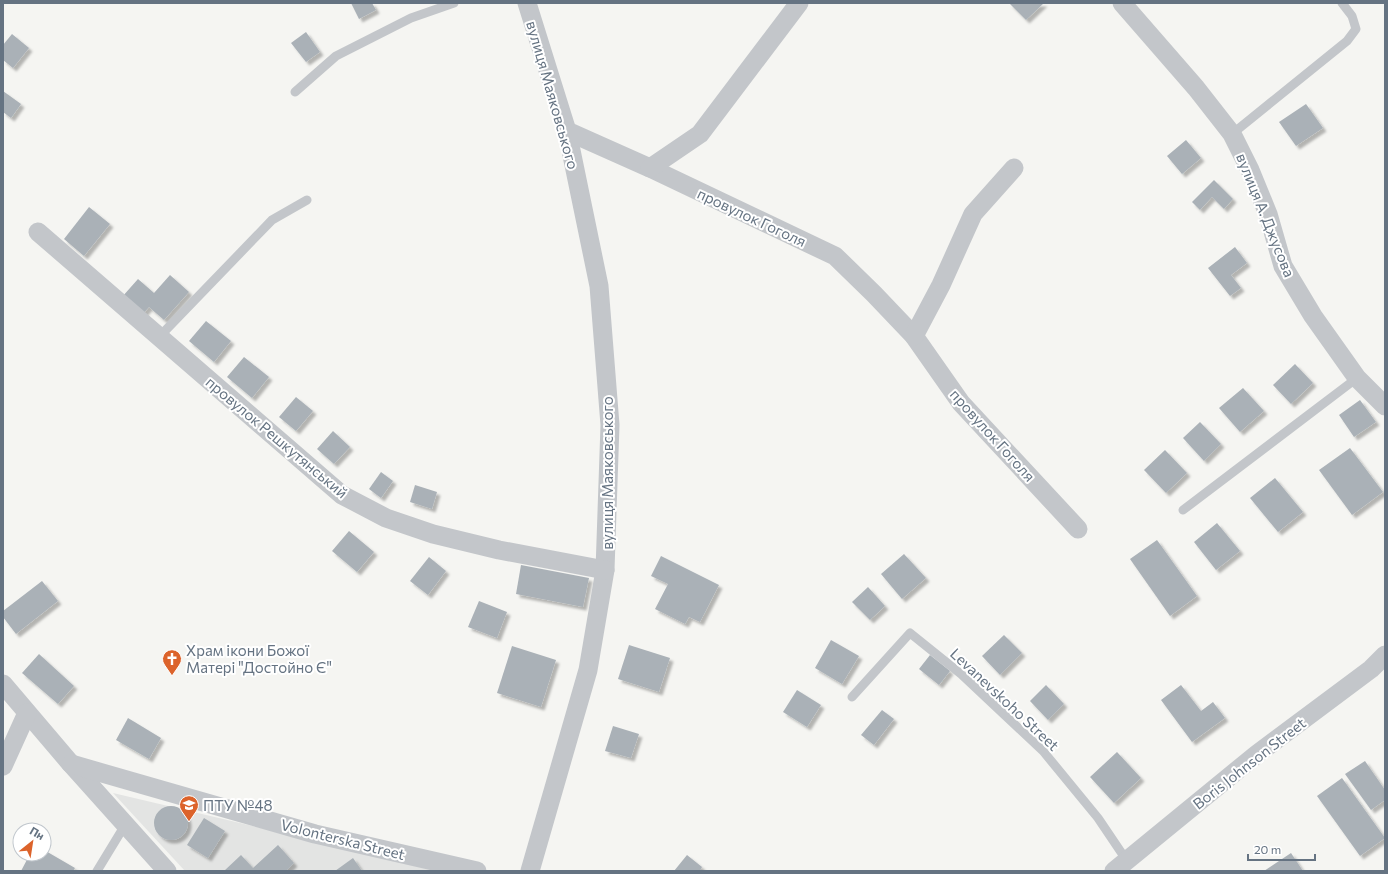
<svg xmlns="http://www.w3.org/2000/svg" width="1388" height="874" viewBox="0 0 1388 874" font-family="Commissioner,sans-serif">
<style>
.built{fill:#e3e4e3}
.building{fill:#aab1b7;filter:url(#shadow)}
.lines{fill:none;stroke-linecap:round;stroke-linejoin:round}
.lane{stroke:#c3c6ca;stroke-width:9}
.street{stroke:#c3c6ca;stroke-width:19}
.labels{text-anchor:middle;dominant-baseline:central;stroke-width:4;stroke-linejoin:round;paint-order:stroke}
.street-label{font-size:15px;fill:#657382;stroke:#fff}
.poi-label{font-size:15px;fill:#657382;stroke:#fff;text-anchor:start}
</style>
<defs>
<filter id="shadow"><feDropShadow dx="3.5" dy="3.5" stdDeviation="1" flood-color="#0004"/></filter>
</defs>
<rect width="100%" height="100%" fill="#f5f5f2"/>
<!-- built -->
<polygon class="built" points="113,793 363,852 441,871 185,871"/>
<!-- building -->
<g class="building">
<polygon points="351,3 372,3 376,10 359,19"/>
<polygon points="1009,3 1044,3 1026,20"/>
<polygon points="306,32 320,52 306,62 291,43"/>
<polygon points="12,34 29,48 13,68 3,60 3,45"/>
<polygon points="3,91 21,104 11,118 3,112"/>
<polygon points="1306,104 1323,128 1296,146 1279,122"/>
<polygon points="1186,140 1201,158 1182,174 1167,156"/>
<polygon points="1214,180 1233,199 1224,209 1212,197 1200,210 1192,202"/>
<polygon points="89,207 110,224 84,256 64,239"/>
<polygon points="1235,247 1247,263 1231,275 1241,288 1230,296 1208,268"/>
<polygon points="170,275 189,292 164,320 149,307 142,315 122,297 138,279 154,293"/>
<polygon points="206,321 231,341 214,362 189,341"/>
<polygon points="244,357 269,377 252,398 227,377"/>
<polygon points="1295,364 1313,383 1291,404 1273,385"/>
<polygon points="1243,388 1264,411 1240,432 1219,408"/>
<polygon points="296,397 313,411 296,431 279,417"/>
<polygon points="1360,400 1376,422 1354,437 1339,415"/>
<polygon points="1200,422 1221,444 1204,461 1183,438"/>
<polygon points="333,431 350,447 334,464 317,449"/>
<polygon points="1350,448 1383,492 1352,515 1319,470"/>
<polygon points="1165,450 1187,473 1166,493 1144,470"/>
<polygon points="381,472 393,481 381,498 369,489"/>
<polygon points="1275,478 1303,512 1278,532 1250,498"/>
<polygon points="415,485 437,492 432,509 410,502"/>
<polygon points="1217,523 1240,551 1216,570 1194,542"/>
<polygon points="349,531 374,552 357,572 332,551"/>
<polygon points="1157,540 1197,596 1170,616 1130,559"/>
<polygon points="904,554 926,578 902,599 881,574"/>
<polygon points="661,556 719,585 700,622 689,617 685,624 655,609 668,584 651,576"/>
<polygon points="429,557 446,571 428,595 410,581"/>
<polygon points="521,565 589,578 583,607 516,594"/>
<polygon points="42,581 58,601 16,634 3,617 3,611"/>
<polygon points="868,587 885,606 870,620 852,602"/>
<polygon points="479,601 507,612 497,638 468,627"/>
<polygon points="1004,635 1022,653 1000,675 982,656"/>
<polygon points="831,640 859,656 842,684 815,668"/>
<polygon points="629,645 670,658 659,692 618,679"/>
<polygon points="512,646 556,660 541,707 497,693"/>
<polygon points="39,654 74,686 58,704 22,673"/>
<polygon points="930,655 950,671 939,685 919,669"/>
<polygon points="1046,685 1064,704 1048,720 1030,701"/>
<polygon points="1181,685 1201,711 1213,702 1225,718 1192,742 1161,700"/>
<polygon points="797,690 821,705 807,727 783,712"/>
<polygon points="882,710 894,719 874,745 861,735"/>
<polygon points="128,718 161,738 149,759 116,740"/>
<polygon points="613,726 639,734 631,758 605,751"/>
<polygon points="1117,752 1141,778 1114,803 1090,777"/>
<polygon points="1365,761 1385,790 1385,800 1371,810 1345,774"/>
<polygon points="1342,778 1385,838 1360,856 1317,796"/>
<circle cx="171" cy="823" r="17"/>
<polygon points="204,818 225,831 208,858 187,845"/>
<polygon points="278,845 294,863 286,871 224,871 241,855 253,868"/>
<polygon points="44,850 75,868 73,871 21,871 30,854 44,854"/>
<polygon points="1291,853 1303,871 1264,871"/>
<polygon points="687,855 702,867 700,871 674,871"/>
<polygon points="353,858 362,871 335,871"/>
</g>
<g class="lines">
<!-- lane -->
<g class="lane">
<polyline points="295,92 336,56 411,18 454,3"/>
<polyline points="1232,134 1347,41 1356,29 1352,16 1342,3"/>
<polyline points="160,336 272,220 307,200"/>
<polyline points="1183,510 1357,378"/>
<polyline points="852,697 910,633 961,674 1043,751 1098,818 1127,861"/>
<polyline points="97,871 125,825"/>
</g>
<!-- street -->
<g class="street">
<polyline points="527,3 567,131 599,286 610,425 605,570 588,670 530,871"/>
<polyline points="1122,3 1196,88 1232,134 1250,170 1268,214 1283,266 1313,316 1357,378 1385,406"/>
<polyline points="567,131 650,168 835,256 874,294 914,336 961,403 1078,529"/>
<polyline points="650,168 700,134 799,3"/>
<polyline points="38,232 342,495 386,518 433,534 499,550 605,570"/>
<polyline points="914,336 941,285 973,214 1014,168"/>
<polyline points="3,684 71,764 167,871"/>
<polyline points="71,764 315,834 477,871"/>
<polyline points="3,766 27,713"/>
<polyline points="1114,871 1257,754 1371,669 1385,655"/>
</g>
</g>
<!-- icons -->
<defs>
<symbol id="church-pin" viewBox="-11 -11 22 30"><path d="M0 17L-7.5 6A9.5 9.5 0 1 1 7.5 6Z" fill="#dc632b" stroke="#fff"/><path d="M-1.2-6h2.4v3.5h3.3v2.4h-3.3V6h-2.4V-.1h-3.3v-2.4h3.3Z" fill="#fff"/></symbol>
<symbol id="university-pin" viewBox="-11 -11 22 30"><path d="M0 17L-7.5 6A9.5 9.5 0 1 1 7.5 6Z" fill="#dc632b" stroke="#fff"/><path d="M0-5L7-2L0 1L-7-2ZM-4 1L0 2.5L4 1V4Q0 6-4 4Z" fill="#fff"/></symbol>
</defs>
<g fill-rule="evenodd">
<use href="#church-pin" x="161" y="648" width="22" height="30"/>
<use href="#university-pin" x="178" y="794" width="22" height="30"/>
</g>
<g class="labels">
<!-- street labels -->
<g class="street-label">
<text transform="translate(553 95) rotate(74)">вулиця Маяковського</text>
<text transform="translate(1266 215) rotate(68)">вулиця А. Джусова</text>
<text transform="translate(752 217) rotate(25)">провулок Гоголя</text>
<text transform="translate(993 435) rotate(48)">провулок Гоголя</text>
<text transform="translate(277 437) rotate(40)">провулок Решкутянський</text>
<text transform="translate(607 473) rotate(-90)">вулиця Маяковського</text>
<text transform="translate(1005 699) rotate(43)">Levanevskoho Street</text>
<text transform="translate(1249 763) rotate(-38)">Boris Johnson Street</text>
<text transform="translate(343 839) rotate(14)">Volonterska Street</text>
</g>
<!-- poi labels -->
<g class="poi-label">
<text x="186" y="650">Храм ікони Божої<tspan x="186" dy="17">Матері "Достойно Є"</tspan></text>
<text x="203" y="805">ПТУ №48</text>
</g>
</g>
<!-- border -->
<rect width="1388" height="874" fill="none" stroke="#657382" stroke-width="8"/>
<!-- north arrow -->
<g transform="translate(32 842) rotate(30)"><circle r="19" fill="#ffffff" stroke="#c1c7cd"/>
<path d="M0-3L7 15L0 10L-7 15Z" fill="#dc632b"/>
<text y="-6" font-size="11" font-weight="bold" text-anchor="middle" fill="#657382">Пн</text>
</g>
<!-- scale -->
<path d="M1248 854v6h67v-6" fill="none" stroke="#657382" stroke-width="2"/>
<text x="1254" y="854" font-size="12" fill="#657382" stroke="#ffffff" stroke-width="3" paint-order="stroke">20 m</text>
</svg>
